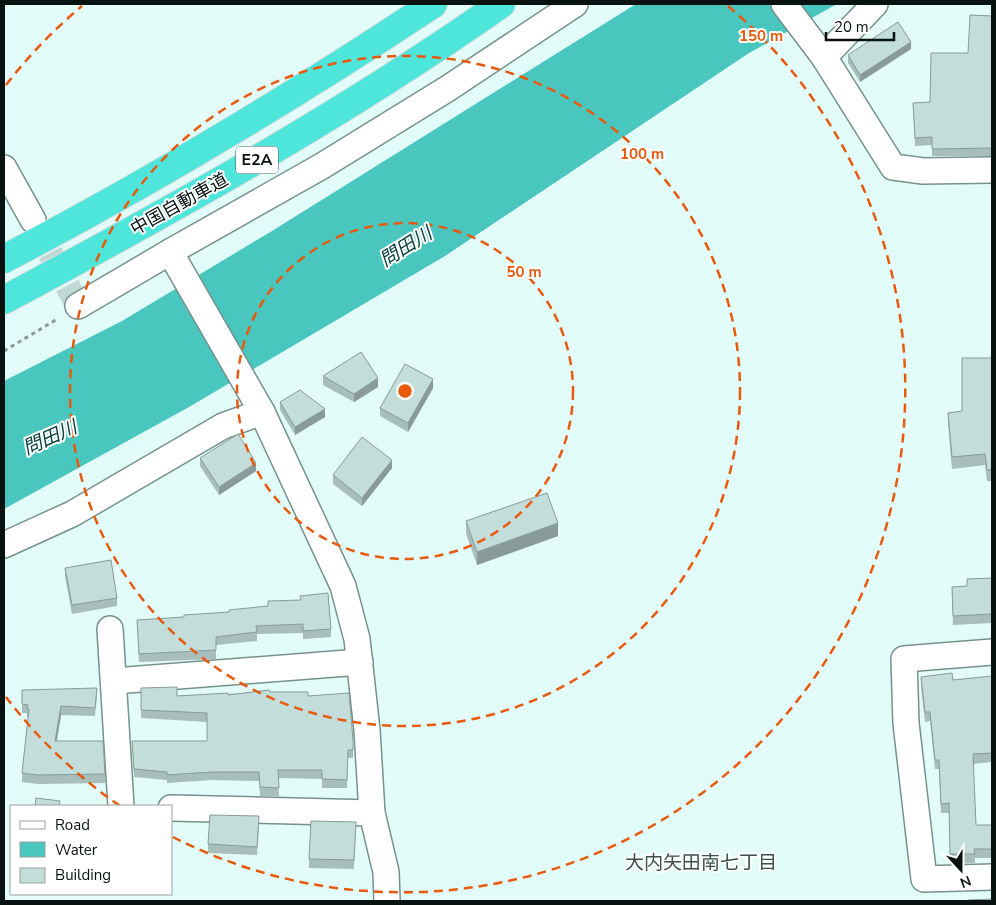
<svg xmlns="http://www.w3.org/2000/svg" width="996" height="905" viewBox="0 0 996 905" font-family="'Nunito Sans','Noto Sans JP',sans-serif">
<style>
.water{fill:#49c7be}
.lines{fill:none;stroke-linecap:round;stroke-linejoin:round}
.street-tunnel{stroke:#c0d9d6;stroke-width:25;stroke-dasharray:25 12;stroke-linecap:butt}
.street-casing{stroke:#77918e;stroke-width:28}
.highway-casing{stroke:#dcdede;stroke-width:30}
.path{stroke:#879b99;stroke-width:3;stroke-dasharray:4 4;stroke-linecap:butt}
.street{stroke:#fff;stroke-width:25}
.highway{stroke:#4ee5db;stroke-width:28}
.wall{fill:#a7bebb}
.shaded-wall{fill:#889b99}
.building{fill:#c2ddda;stroke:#889b99}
.ring{fill:none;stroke:#e8590c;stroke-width:2.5;stroke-dasharray:9 6}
.labels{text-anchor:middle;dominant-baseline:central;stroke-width:4;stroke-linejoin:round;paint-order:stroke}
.shield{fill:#fff;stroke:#525958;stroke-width:1}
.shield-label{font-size:16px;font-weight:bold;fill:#081211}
.street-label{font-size:18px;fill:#081211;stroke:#fff}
.water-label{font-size:19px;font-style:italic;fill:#05403d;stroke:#fff}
.neighbourhood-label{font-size:19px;fill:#3a514f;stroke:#fff}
.centre{fill:#e8590c;stroke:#fff;stroke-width:2.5}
.ring-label{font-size:15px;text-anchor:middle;font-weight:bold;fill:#e8590c;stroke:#fff;stroke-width:4;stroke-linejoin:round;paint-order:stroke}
</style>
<rect width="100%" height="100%" fill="#e1fcf9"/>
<!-- water -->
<polygon class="water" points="636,4 837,4 749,53 445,256 189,407 4,509 4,381 122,321 272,231"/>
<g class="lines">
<!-- street-tunnel -->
<polyline class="street-tunnel" points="33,220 78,306"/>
<defs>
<g id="street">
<polyline points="784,4 824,57 893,167 923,171 992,170"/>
<polyline points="824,57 875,4"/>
<polyline points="4,168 33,220"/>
<polyline points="170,252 322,166 447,89 575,4"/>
<polyline points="78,306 170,252 262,412 343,586 357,639 367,730 372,813 386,872 387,901"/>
<polyline points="4,545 72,514 223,426 262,412"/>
<polyline points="110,629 121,806"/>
<polyline points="992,652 904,659 906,723 924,879 992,877"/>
<polyline points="114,681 360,662"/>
<polyline points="171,808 372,813"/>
</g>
<g id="highway">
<path d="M4 259C152 182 294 96 433 4"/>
<path d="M4 300C174 209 343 115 501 4"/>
</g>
</defs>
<!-- street casing -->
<use href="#street" class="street-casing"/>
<!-- highway casing -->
<use href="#highway" class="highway-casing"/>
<!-- path -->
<polyline class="path" points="4,351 59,318"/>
<!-- street -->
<use href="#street" class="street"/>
<!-- highway -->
<use href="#highway" class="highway"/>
</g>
<!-- wall -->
<g class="wall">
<polygon points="992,16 992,156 932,156 932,145 915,146 913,103 930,102 968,53"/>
<polygon points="911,49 860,82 848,63 848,55"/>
<polygon points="992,358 992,481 987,481 985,465 952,469 948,424 948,413 962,411"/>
<polygon points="323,376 378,387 354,402 323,385"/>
<polygon points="433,388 408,432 380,416 380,408"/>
<polygon points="280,402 325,417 295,435 280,410"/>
<polygon points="200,458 256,471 219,495 200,466"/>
<polygon points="392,468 362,506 333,484 333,475"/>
<polygon points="466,521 558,536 477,565 466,534"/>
<polygon points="65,568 117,598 117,606 72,614 65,576"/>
<polygon points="992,578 992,623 953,625 952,587 967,586"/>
<polygon points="229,612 331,629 331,637 303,639 303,633 257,634 257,641 216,645 216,659 139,662 137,620 184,617"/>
<polygon points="992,676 992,762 973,764 976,825 992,825 992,858 975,858 975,863 950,864 949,813 941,813 939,769 935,769 930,721 925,722 921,687 921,677 953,680"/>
<polygon points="141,688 177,696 270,692 308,696 353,740 353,758 348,758 347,788 322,788 322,779 278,778 279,796 260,796 259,781 212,780 167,783 167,780 134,777 132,741 207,741 207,722 141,718"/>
<polygon points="22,690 97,697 95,716 61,715 57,741 105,774 105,783 38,784 22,782 22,773 28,717 27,717 27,713 22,713"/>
<polygon points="356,822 354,869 309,868 309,859"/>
<polygon points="259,825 257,855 208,853 208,844"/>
</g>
<!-- shaded-wall -->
<g class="shaded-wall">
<polygon points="911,42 911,49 860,82 860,75"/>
<polygon points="378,378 378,387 354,402 354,394"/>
<polygon points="433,379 433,388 408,432 408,423"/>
<polygon points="325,409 325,417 295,435 295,427"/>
<polygon points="392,460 392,468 362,506 362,498"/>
<polygon points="256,463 256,471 219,495 219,487"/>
<polygon points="558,523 558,536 477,565 477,552"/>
<polygon points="61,706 61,715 55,750 55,741"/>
</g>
<!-- building -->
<g class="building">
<polygon points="970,15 992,16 992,148 932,149 932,137 915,138 913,103 930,102 931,53 968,53"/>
<polygon points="898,22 911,42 860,75 848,55"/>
<polygon points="361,352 378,378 354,394 323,376"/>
<polygon points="962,358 992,358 992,470 987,470 985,454 952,457 948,413 962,411"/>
<polygon points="405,364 433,379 408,423 380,408"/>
<polygon points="300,390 325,409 295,427 280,402"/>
<polygon points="238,434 256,463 219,487 200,458"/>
<polygon points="362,437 392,460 362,498 333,475"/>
<polygon points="547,493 558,523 477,552 466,521"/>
<polygon points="111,560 117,598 72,605 65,568"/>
<polygon points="992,578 992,614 953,616 952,587 967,586 967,579"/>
<polygon points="328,593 331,629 303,631 303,624 256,626 257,632 216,637 216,650 139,654 137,620 184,617 184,615 229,612 229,610 268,606 268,601 301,600 300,596"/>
<polygon points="952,673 953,680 992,676 992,753 973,754 976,825 992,825 992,849 974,849 975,854 950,854 949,803 941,804 939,760 935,760 930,712 925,712 921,677"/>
<polygon points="177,687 177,696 228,693 228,695 269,690 270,692 308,692 308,696 349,693 353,740 353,750 348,750 347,780 322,779 322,770 278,770 279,788 260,787 259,772 212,772 167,775 167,772 134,769 132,741 207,741 207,713 141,710 141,688"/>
<polygon points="97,688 95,708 61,706 55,741 103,741 105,774 38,775 22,773 29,709 27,709 28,705 22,704 22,690"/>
<polygon points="36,798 60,801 59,806 35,806"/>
<polygon points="210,815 259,816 257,847 208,844"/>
<polygon points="311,821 356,822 354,860 309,859"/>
<polygon points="992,899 992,901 968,901 968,900"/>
</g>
<!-- distance rings -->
<g class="ring">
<circle cx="405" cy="391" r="168"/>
<circle cx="405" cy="391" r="335"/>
<path d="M120 806A503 503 0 0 1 6 697M6 85A503 503 0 0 1 82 6M728 6A503 503 0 0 1 173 837"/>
</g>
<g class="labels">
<!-- shield labels -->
<rect class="shield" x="236" y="146.5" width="42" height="27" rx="4"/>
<g class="shield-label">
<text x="257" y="160">E2A</text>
</g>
<!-- street labels -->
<g class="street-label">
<text transform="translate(179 204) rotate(-29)">中国自動車道</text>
</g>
<!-- water labels -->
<g class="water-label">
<text transform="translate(406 247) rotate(-32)">問田川</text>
<text transform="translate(50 438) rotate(-24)">問田川</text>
</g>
<!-- neighbourhood labels -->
<g class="neighbourhood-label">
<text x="701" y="863">大内矢田南七丁目</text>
</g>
</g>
<circle cx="405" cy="391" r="8" class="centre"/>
<g class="ring-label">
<text x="761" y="41">150 m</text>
<text x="642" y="159">100 m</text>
<text x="524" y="277">50 m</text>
</g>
<!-- border -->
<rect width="996" height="905" fill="none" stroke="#081211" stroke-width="10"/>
<!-- legend -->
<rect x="10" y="805" width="162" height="90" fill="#ffffff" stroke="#9ca0a0"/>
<rect x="20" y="821" width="25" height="8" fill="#ffffff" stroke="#9ca0a0"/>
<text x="55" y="830" font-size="15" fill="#081211">Road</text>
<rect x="20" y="842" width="25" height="15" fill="#49c7be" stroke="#9ca0a0"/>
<text x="55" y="855" font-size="15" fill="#081211">Water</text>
<rect x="20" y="868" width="25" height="15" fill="#c2ddda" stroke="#9ca0a0"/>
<text x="55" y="880" font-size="15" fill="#081211">Building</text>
<!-- north arrow -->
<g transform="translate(961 870) rotate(159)" stroke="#ffffff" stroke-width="4" paint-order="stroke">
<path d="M0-4L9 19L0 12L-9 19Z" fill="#081211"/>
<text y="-8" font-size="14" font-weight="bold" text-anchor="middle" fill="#081211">N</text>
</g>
<!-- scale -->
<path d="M826 32v8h68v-8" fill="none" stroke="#081211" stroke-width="2.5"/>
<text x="834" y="32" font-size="15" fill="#081211" stroke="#ffffff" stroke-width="4" paint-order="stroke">20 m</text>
</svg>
